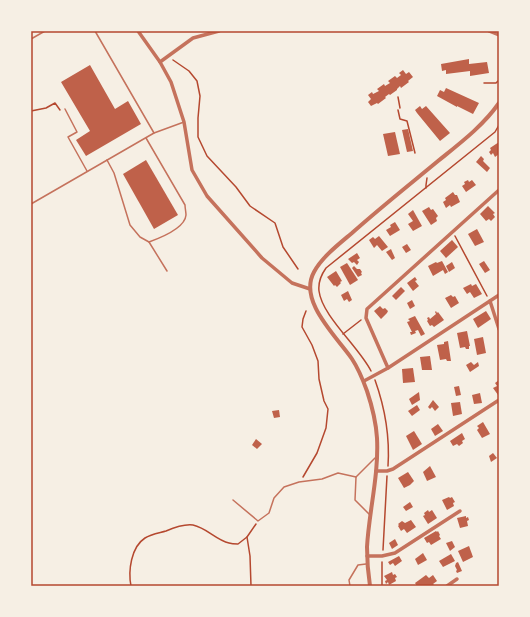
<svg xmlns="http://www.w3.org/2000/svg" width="530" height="617" viewBox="0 0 530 617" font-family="'Nunito Sans',sans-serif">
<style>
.building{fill:#bf614a}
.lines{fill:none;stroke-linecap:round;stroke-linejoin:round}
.path{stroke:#b5482f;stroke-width:1.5}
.service{stroke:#c5725c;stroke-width:1.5}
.minor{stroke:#c5725c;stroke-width:3.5}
.tertiary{stroke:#c5725c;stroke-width:4}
.neatline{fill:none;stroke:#b5482f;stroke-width:1.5}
</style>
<rect width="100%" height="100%" fill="#f6efe4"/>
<!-- building -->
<g class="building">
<polygon points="469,59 469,64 487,62 489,73 470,76 470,71 446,74 446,70 442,71 441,64"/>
<polygon points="90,65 115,109 128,101 141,124 86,156 76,140 90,131 61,82"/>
<polygon points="403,70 406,74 409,72 413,77 408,81 409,82 401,88 400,86 397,89 397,90 390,95 389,94 385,97 386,98 378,104 377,103 371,106 368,102 371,99 368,95 372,92 373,94 379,91 377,89 384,84 385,86 390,83 388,81 395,76 397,78 401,75 399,73"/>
<polygon points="446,88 479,103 473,114 457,106 457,107 437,96 440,90 444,92"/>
<polygon points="420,106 422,109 426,106 450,133 440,141 417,113 415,110"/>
<polygon points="408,129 413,151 407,152 402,130"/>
<polygon points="395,132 400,154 388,156 383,134"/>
<polygon points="499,142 499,154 495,157 493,153 491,155 489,152 491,150 490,148"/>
<polygon points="481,156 484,159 483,161 490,168 487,172 476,162"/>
<polygon points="146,160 178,215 154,229 123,174"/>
<polygon points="468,180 469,182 472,180 476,185 466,192 462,186 465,184 464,182"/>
<polygon points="453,192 455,195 457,195 460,202 451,207 450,205 446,208 443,202 446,200 445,198"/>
<polygon points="488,206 495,213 493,214 495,217 491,221 489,219 486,221 480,214"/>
<polygon points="429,207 431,210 433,209 438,216 436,218 437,221 431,225 422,211"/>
<polygon points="413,210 422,226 413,231 408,224 413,221 408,214"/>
<polygon points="395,222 400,230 390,236 386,230 391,227 390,225"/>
<polygon points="477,229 484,242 475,246 468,234"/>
<polygon points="379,236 388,247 382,251 377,245 374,248 369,240 373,237 375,239"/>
<polygon points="452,240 458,247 446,258 440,251"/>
<polygon points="407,244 411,250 406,253 402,247"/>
<polygon points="391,249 395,258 392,260 386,252"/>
<polygon points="357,253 360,258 357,260 359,262 357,265 354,262 352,263 348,259"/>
<polygon points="442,261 448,272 445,274 443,270 433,276 428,266 436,262 437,263"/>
<polygon points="484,261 490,270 485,273 479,264"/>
<polygon points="452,262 455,268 449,272 446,266"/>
<polygon points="347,263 358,280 350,285 340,267"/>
<polygon points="354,266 357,269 360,269 362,272 361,273 362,275 358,277 352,268"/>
<polygon points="336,271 342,281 340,282 341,283 337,287 335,285 334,286 327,277"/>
<polygon points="415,277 417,280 415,281 419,286 413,291 407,283"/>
<polygon points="471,284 472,286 476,284 482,294 474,298 470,292 467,294 463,288"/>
<polygon points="401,287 405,291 396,300 392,296"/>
<polygon points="348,291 352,300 349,302 347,299 344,301 341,295"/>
<polygon points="451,295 453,297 455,296 459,303 451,308 445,298"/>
<polygon points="412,300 415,306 410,309 407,303"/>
<polygon points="380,306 383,309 385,308 388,311 387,313 381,319 374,311"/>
<polygon points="436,311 437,313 438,312 444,320 434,327 432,325 430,326 427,321 428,320 427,318 429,317 430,319 436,314 435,312"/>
<polygon points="486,311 491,319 478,328 473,319"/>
<polygon points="415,316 425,334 421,336 418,330 415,331 416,333 411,335 410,332 412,332 407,322 410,321 408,319"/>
<polygon points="467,331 470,346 469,346 469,349 466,349 465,347 460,348 457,333"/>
<polygon points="483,337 486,353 477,355 474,339"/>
<polygon points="448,341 451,361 447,361 446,359 440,360 437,345 444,344 444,342"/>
<polygon points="430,356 432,370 422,370 420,357"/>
<polygon points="471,362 474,365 478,362 479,366 470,372 466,365"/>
<polygon points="413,368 415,382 403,383 402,369"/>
<polygon points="499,380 499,394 498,395 493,388 497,386 495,383"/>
<polygon points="459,386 461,395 456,396 454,387"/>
<polygon points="419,392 420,400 412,405 409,399"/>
<polygon points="480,393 482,403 474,404 472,395"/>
<polygon points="433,400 439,407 435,411 432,407 430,409 428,407"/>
<polygon points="460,402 462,414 453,416 451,403"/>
<polygon points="417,405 420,410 412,416 408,411"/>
<polygon points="279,410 280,417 274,418 272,411"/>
<polygon points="483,422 490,434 482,438 477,430 479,428 477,426"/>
<polygon points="438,424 443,431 435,436 431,429"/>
<polygon points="414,431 422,444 413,450 406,436"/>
<polygon points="462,433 465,439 462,441 463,443 459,446 457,444 453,446 450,441"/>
<polygon points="256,439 262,444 257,449 252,445"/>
<polygon points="493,453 497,458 491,462 489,456"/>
<polygon points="430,466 436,477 427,481 423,472"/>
<polygon points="408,472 414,481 410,485 404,488 398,478"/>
<polygon points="449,497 450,498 452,497 455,502 453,503 454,506 447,510 442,500"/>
<polygon points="410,502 413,507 406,511 403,507"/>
<polygon points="428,510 429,512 432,510 437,518 428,524 423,516 425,515 424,513"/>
<polygon points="466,516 466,518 468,517 469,520 467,521 468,526 460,528 457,518"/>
<polygon points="411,520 416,527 407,533 404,529 401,531 398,526 399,525 398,524 402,521 405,523"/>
<polygon points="436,531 437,532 438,531 440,535 439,536 441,539 431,545 429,542 427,543 424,538"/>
<polygon points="395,539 398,545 392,549 389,543"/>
<polygon points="452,541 455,547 450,551 446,543"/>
<polygon points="469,546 473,557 463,562 458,551"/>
<polygon points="423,553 427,560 418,565 415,559"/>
<polygon points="451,554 455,561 443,567 439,561"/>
<polygon points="399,556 402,561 395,566 393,563 390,565 388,562"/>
<polygon points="458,562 462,571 457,573 456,571 457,570 455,566 456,563"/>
<polygon points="392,572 393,575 395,574 397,577 395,578 396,581 389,585 388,582 386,584 385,581 387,580 384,576"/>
<polygon points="426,575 429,578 433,575 437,581 433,584 434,585 417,586 415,583"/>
</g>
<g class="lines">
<!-- path -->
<g class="path">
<polyline points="173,60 189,71 197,81 200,96 198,118 198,137 207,156 236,187 250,206 275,223 283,247 298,269"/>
<polyline points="484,83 496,83 499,80"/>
<polyline points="398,97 400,108"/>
<polyline points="398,110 400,119 407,121 415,153"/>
<polyline points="31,111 46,108 55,103 60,110"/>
<polyline points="426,188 426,185 427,178"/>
<polyline points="455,236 487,296"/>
<polyline points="343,334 361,320"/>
<path d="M371 371C359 347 322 316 319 291 318 282 321 275 326 268L495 132 499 125"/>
<path d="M375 380C385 408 390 436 388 466"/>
<polyline points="303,477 317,453 326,428 328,409 324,401 319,379 318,361 312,345 302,327 303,319 306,311"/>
<polyline points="383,550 387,476"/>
<path d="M131 586C128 571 131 547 145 538 151 534 159 533 166 531 173 528 185 524 193 525 207 528 216 540 229 543 232 544 235 544 238 544L247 537"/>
<polyline points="251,586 250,556 247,537 256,524"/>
<polyline points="382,586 382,562"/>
</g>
<!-- service -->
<g class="service">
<polyline points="95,31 154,133"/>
<polyline points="31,39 45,31"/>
<polyline points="65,109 77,132 68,137 87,171"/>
<path d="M107 160 114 173 130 225 140 237 149 242C160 238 185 228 186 215 186 212 185 208 185 205L146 138"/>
<polyline points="31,204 154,133 184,122"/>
<polyline points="149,242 167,271"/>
<polyline points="356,477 355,500 370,515"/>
<polyline points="233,500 258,521 269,513 274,498 284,487 299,482 322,479 338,473 356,477 375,458"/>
<polyline points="350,586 349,580 358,565 366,564"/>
</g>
<!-- minor -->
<g class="minor">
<polyline points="138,31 160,62 171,82 184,122 192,170 207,196 262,258 292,283 310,289"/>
<polyline points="489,31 499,35"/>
<polyline points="160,62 193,38 219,31"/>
<polyline points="490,301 499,329"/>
<polyline points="388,368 366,318 367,309 499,190"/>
<polyline points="364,381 388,368 499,295"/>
<polyline points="376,471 387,471 393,469 499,400"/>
<polyline points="367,556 382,556 395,553 460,511"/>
<polyline points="447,586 457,579"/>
</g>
<!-- tertiary -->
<path class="tertiary" d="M370 586C368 573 367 560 367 547 369 511 379 475 377 438 376 422 372 406 367 391 363 380 358 368 352 359 336 336 298 301 314 272 322 257 339 244 352 233 380 208 409 185 438 161 459 144 483 126 499 103"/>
</g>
<!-- border -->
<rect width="530" height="617" fill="none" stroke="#f6efe4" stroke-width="64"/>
<rect x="32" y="32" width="466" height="553" class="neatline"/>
</svg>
